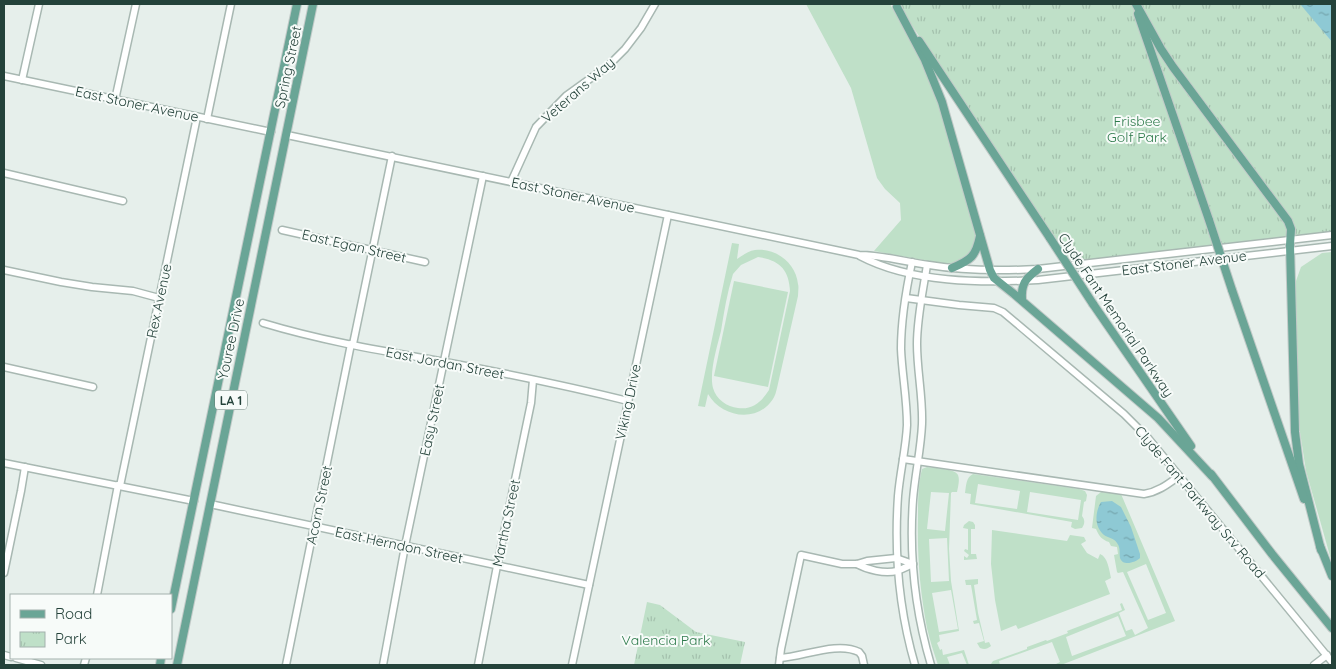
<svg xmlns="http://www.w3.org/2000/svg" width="1336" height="669" viewBox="0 0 1336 669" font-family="Quicksand,sans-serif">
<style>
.grass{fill:#bfe0c8;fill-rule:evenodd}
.park{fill:url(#park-tufts)}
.water{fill:url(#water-ripples)}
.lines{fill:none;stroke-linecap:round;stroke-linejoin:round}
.minor-casing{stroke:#a8b8b2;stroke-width:9}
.major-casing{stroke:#c2cac8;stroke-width:10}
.minor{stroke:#fff;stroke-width:6}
.major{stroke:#6aa596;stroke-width:8}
.major-bridge-casing{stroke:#c2cac8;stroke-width:10;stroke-linecap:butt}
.major-bridge{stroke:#6aa596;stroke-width:8}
.labels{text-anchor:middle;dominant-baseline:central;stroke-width:4;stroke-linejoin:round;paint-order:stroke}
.shield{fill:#f7fbf9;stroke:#637a73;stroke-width:1}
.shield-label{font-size:12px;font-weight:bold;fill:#24423a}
.street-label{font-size:14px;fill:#24423a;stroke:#f7fbf9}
.park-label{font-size:14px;fill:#2d7a4b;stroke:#f7fbf9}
</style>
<defs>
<pattern id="park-tufts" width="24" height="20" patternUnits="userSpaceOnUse" patternTransform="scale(1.25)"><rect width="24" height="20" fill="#bfe0c8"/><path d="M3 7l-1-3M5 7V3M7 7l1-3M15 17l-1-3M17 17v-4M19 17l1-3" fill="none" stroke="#a4c1ad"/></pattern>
<pattern id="water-ripples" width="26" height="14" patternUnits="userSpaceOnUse" patternTransform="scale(1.25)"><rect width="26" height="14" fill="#8ec9d4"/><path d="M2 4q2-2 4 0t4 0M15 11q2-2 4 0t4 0" fill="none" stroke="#74a5ad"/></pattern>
</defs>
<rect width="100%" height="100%" fill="#e6efeb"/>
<!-- grass -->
<g class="grass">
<polygon points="806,4 890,4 923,64 937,97 978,234 975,248 970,256 950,265 874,251 901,220 900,203 885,189 877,178 851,88"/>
<path d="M732 243 739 244 737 259C742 256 748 251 755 250 775 247 796 263 798 284 799 287 798 292 798 296L777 388C776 392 775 396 773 399 757 424 721 417 708 394L705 407 698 406ZM758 257C779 260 789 269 790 291L769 390C762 401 753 410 738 408 727 407 716 399 713 388 709 372 717 347 721 331 724 312 727 293 733 274L741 265Z"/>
<polygon points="1332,252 1332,563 1306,471 1298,419 1296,305 1296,281 1301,267 1322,253"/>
<polygon points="734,281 788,292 768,387 714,376"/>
<path d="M927 467C934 468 956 469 958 475 960 480 958 487 957 492H952L951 493 949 549 951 581 959 631 939 635 940 641 937 643 940 650 942 649 943 655 964 650 969 665H967L962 653 947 657 950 665H938C934 653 930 641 927 628 920 592 917 555 918 518 918 502 918 485 922 469ZM931 492 949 493 945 531 927 529ZM947 538 949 581 931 582 929 539ZM951 590 958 629 939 632 932 593Z"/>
<path d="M973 474 1079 489 1085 491 1087 495 1086 501 1084 502 1082 516C1085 520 1085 523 1082 528L1075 529 1071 527 1072 522 970 504 971 494 965 493C966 486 966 477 973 474ZM978 484 1020 491 1017 509 975 503ZM1030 492 1081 500 1078 520 1027 512Z"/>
<path d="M1101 492 1121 494 1175 621 1061 665H1054L1060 662 1052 642 999 661 1000 665H991V664L993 661 1027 649V647L1046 640 1047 641 1068 633 1067 631 1122 610 1120 604 1122 603 1125 610 1119 613 1126 631 1132 629 1135 635 1148 628 1123 572 1118 573 1117 572 1114 555 1118 554 1117 547 1111 546 1109 542C1102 540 1099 536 1096 529L1092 528 1096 496ZM1146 564 1166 613 1148 620 1127 572ZM1118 616 1126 636 1072 656 1066 637Z"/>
<polygon points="969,521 973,522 975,525 975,529 971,529 971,554 976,554 977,559 964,560 964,556 967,558 969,555 964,551 965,549 968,550 968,529 963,528 964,525"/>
<path d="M992 530 1067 541 1070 535 1084 537 1086 541 1081 544 1087 553 1098 559 1100 554C1108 557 1109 570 1111 578L1105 581 1110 594 1018 629 1016 625 1001 631 995 600 991 564Z"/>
<path d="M978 579V584L974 585 978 613 985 643 989 642 991 646C987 649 985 650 980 648L977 643 984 641 979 623 974 624 973 621 977 620 971 585H966L965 580Z"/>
</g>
<!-- park -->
<g class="park">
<polygon points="898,4 1301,4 1332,42 1332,234 1066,262"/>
<polygon points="647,602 660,605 696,632 745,642 740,665 634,665"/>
</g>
<!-- water -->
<g class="water">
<polygon points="1300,4 1332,4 1332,42"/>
<path d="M1112 501 1121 507 1131 527 1140 554V558C1136 562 1123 567 1120 558 1119 553 1121 548 1117 543 1114 538 1108 538 1104 535 1094 527 1095 512 1101 502Z"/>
</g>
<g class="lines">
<defs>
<g id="minor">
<polyline points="4,76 271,132"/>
<polyline points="22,80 39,4"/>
<polyline points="115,100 136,4"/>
<polyline points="207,119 231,4"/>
<path d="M287 135 859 255C883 255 905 262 929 265 965 271 1001 271 1038 269L1332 235"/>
<polyline points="4,173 123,201"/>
<polyline points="511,182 536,127 566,96 609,65 625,49 641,28 655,4"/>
<polyline points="282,230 425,262"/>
<path d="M860 256C911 283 982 283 1038 280L1332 246"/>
<path d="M912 262C906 290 901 320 901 349 902 374 907 399 907 425 906 448 900 472 898 496 894 554 899 610 915 665"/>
<path d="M927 265C923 291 917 318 917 344 917 371 923 397 922 424 921 449 915 474 913 500 909 556 915 611 931 665"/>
<polyline points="4,270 61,282 92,287 133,291 159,298"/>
<polyline points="906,298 959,305 994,308 1003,312 1124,414 1148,438 1332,662"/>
<path d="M263 323C319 340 377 350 434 360 499 372 564 385 628 401"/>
<polyline points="353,344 392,156"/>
<polyline points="4,367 93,387"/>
<path d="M903 459 1144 494C1158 492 1168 484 1179 476"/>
<polyline points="4,463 194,501"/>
<polyline points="120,486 197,117"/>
<polyline points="210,504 589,585"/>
<path d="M857 564C868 570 884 574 897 571 903 569 908 566 913 564"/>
<polyline points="4,573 21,491 25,467"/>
<polyline points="97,595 118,485"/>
<polyline points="4,655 11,657"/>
<polyline points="16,658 41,665"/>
<path d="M780 658C803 657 837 641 859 652L862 656 864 665"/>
<polyline points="84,665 86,658"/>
<polyline points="286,665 351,344"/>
<polyline points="383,665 405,546 483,176"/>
<polyline points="478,665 497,566 531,403 533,380"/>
<polyline points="572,665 668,215"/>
<polyline points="779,665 781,649 801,555 842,564 857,564 867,561 896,558 913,564"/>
<polyline points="1314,665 1327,655"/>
</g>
<g id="major">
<polyline points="1136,4 1161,49 1173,67 1288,221 1291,229 1290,245 1295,432 1299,464 1321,550"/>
<polyline points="897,7 925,60 942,102 990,270 994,278 1014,294 1158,418 1212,476"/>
<polyline points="1138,14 1209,220"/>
<polyline points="919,41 1050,238"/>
<path d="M952 268C971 260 976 256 980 236"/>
<polyline points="1232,290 1304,499"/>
<path d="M1022 300C1021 284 1025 279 1038 269"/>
<polyline points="1093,304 1191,446"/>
<polyline points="1211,474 1272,554 1332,628"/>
<polyline points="1320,546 1332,576"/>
<polyline points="171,609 297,4"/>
<polyline points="160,665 161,658"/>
<polyline points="177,665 313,4"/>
</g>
</defs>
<!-- minor casing -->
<use href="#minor" class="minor-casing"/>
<!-- major casing -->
<use href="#major" class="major-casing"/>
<!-- minor -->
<use href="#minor" class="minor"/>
<!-- major -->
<use href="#major" class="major"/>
<defs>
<g id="major-bridge">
<polyline points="1209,220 1232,290"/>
<polyline points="1050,238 1093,304"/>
</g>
</defs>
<!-- major-bridge casing -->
<use href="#major-bridge" class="major-bridge-casing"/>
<!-- major-bridge -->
<use href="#major-bridge" class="major-bridge"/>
</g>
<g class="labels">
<!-- shield labels -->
<rect class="shield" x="215" y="390.5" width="32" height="19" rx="4"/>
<g class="shield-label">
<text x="231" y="400">LA 1</text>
</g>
<!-- street labels -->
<g class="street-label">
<text transform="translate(288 67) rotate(-78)">Spring Street</text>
<text transform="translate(578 90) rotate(-41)">Veterans Way</text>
<text transform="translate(137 104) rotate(12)">East Stoner Avenue</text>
<text transform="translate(573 195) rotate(12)">East Stoner Avenue</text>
<text transform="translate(354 246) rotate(13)">East Egan Street</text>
<text transform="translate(1184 263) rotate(-7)">East Stoner Avenue</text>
<text transform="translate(159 301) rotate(-78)">Rex Avenue</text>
<text transform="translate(1116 315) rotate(56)">Clyde Fant Memorial Parkway</text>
<text transform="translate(231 339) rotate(-78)">Youree Drive</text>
<text transform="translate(445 363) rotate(11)">East Jordan Street</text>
<text transform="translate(628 402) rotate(-78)">Viking Drive</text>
<text transform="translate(432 420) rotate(-78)">Easy Street</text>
<text transform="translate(1200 502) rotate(50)">Clyde Fant Parkway Srv Road</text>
<text transform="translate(319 505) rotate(-78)">Acorn Street</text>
<text transform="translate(506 523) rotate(-78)">Martha Street</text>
<text transform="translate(399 545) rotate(12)">East Herndon Street</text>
</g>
<!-- park labels -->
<g class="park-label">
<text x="1137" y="121">Frisbee<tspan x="1137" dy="16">Golf Park</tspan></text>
<text x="666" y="640">Valencia Park</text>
</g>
</g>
<!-- border -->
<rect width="1336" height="669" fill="none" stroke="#24423a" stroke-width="10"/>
<!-- legend -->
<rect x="10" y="594" width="162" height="65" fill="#f7fbf9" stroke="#a3b1ad"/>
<rect x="20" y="610" width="25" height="8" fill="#6aa596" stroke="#a3b1ad"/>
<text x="55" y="619" font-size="15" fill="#24423a">Road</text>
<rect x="20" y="632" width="25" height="15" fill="url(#park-tufts)" stroke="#a3b1ad"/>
<text x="55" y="644" font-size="15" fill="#24423a">Park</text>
</svg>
